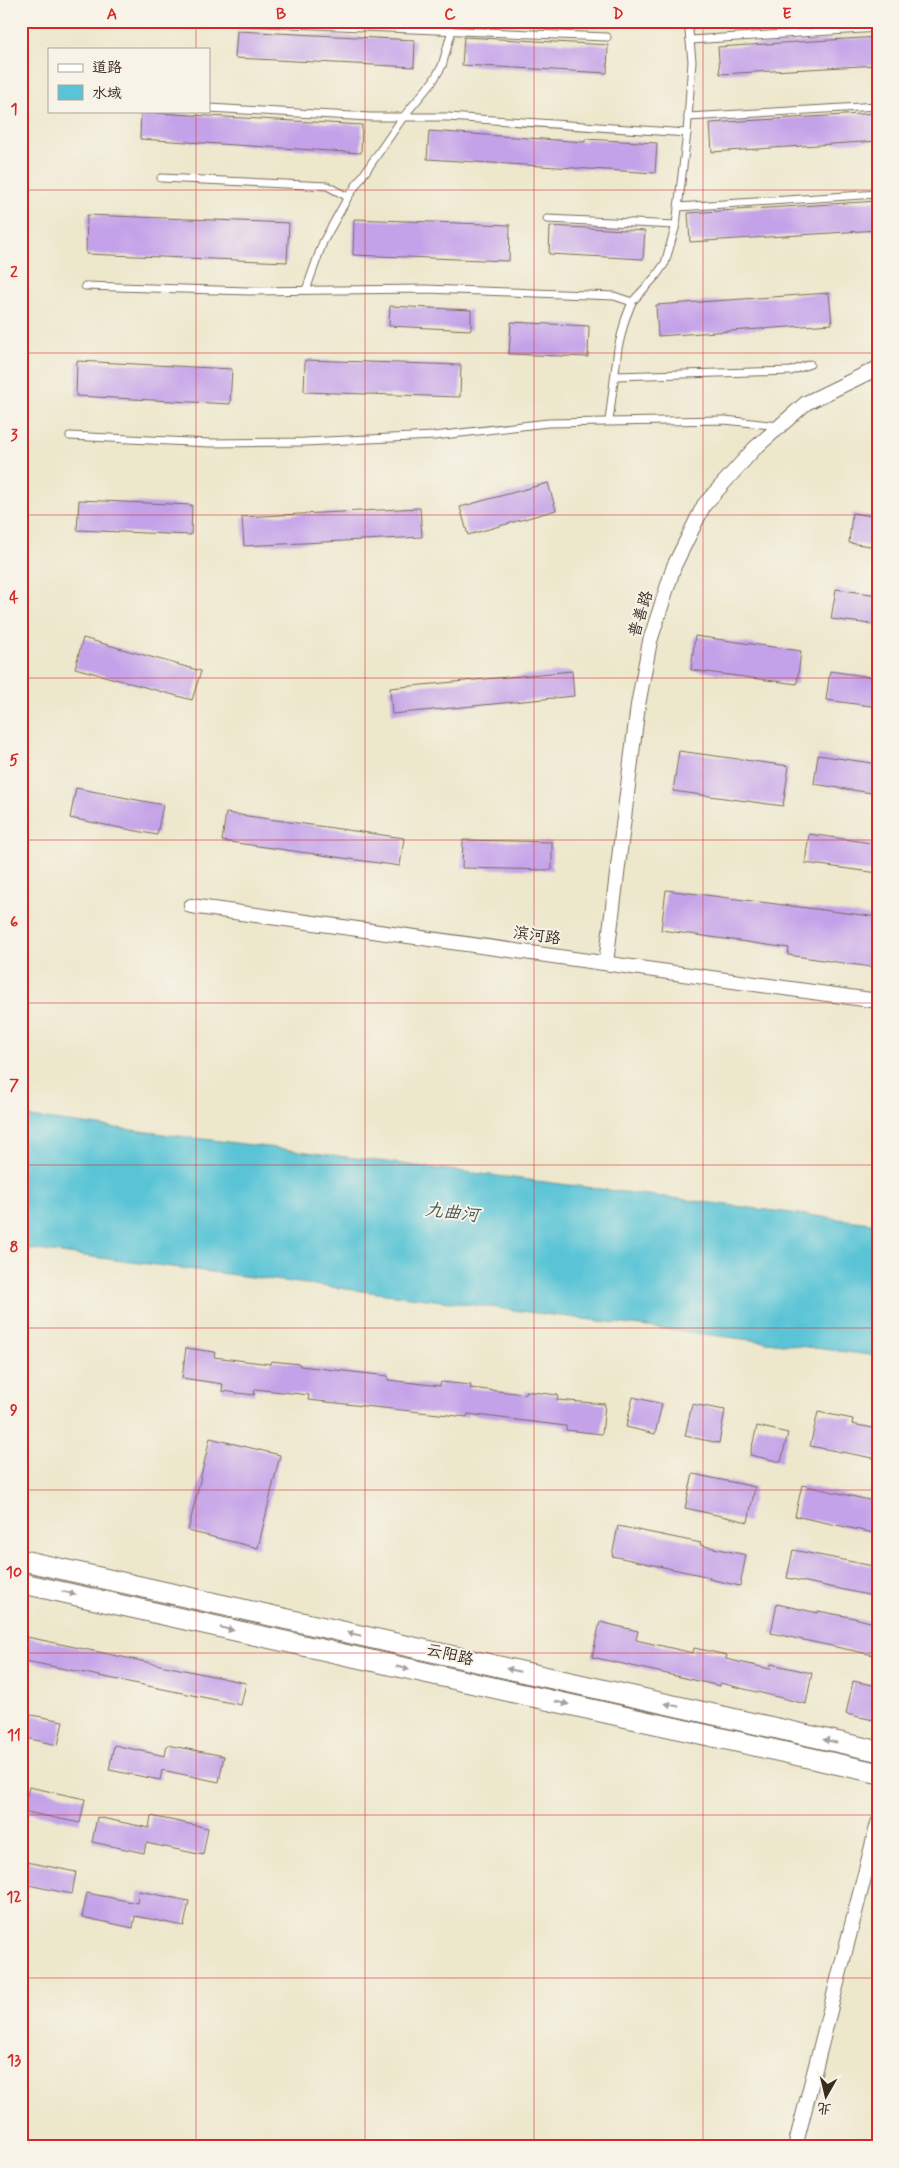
<svg xmlns="http://www.w3.org/2000/svg" width="899" height="2168" viewBox="0 0 899 2168" font-family="Mynerve,'LXGW WenKai TC',sans-serif">
<style>
.water{fill:#5ac4d6;stroke:#4a777a}
.building{fill:#c4a2e9}
.lines{fill:none;stroke-linecap:round;stroke-linejoin:round}
.lane-casing{stroke:#796c5b;stroke-width:9}
.street-casing{stroke:#796c5b;stroke-width:16}
.secondary-casing{stroke:#796c5b;stroke-width:22}
.lane{stroke:#fff;stroke-width:7}
.street{stroke:#fff;stroke-width:14}
.secondary{stroke:#fff;stroke-width:20}
.oneway{fill:#a79f9a}
.grid{fill:none;stroke:#d62828;stroke-width:1;stroke-opacity:0.55}
.labels{text-anchor:middle;dominant-baseline:central;stroke-width:4;stroke-linejoin:round;paint-order:stroke}
.street-label{font-size:16px;fill:#3b2a1e;stroke:#f7f3e8}
.water-label{font-size:18px;font-style:italic;fill:#445855;stroke:#f7f3e8}
.neatline{fill:none;stroke:#d62828;stroke-width:2}
.grid-label{font-size:16px;text-anchor:middle;font-weight:bold;fill:#d62828}
</style>
<rect width="100%" height="100%" fill="#f7f3e8"/>
<filter id="ink" filterUnits="userSpaceOnUse"><feTurbulence type="fractalNoise" baseFrequency=".02" numOctaves="2"/><feDisplacementMap in="SourceGraphic" scale="10" xChannelSelector="R" yChannelSelector="G"/><feConvolveMatrix kernelMatrix="1 2 1 2 8 2 1 2 1" color-interpolation-filters="sRGB"/></filter>
<filter id="wash" filterUnits="userSpaceOnUse"><feTurbulence type="fractalNoise" baseFrequency=".0096" numOctaves="4" result="noise"/><feDisplacementMap in="SourceGraphic" scale="20" xChannelSelector="R" yChannelSelector="G"/><feGaussianBlur stdDeviation="1.12" result="paint"/><feColorMatrix in="noise" values="0 0 0 0 0 0 0 0 0 0 0 0 0 0 0 0 0 1.4 0 .05"/><feComposite in="paint" operator="in"/></filter>
<g filter="url(#wash)">
<rect width="100%" height="100%" fill="#ede7cc"/>
<!-- water -->
<polygon class="water" points="21,1116 878,1224 878,1356 21,1248"/>
<g id="blocks">
<!-- building -->
<g class="building">
<polygon points="237,31 415,40 414,67 235,58"/>
<polygon points="464,37 608,45 607,73 462,65"/>
<polygon points="878,37 878,65 720,74 718,47"/>
<polygon points="141,112 362,125 361,153 140,139"/>
<polygon points="878,113 878,141 712,152 710,123"/>
<polygon points="429,131 585,142 585,139 657,143 655,173 427,159"/>
<polygon points="878,201 878,230 690,242 688,213"/>
<polygon points="87,215 289,223 287,262 86,254"/>
<polygon points="354,219 510,225 509,261 353,255"/>
<polygon points="550,226 645,231 643,259 549,254"/>
<polygon points="829,293 832,324 658,336 656,305"/>
<polygon points="390,306 471,310 471,330 389,326"/>
<polygon points="511,322 589,326 588,357 509,354"/>
<polygon points="305,360 461,365 460,397 304,392"/>
<polygon points="77,361 232,369 230,404 76,396"/>
<polygon points="548,483 556,510 468,535 460,507"/>
<polygon points="79,500 192,505 191,535 77,530"/>
<polygon points="420,508 422,537 244,546 242,517"/>
<polygon points="852,513 878,517 878,547 849,543"/>
<polygon points="836,589 878,595 878,625 831,619"/>
<polygon points="695,636 801,651 797,684 691,670"/>
<polygon points="83,638 201,671 192,700 75,668"/>
<polygon points="572,671 574,696 392,714 390,688"/>
<polygon points="830,671 878,678 878,707 826,700"/>
<polygon points="679,751 789,766 783,806 673,791"/>
<polygon points="818,755 878,764 878,794 814,784"/>
<polygon points="76,788 163,805 157,835 70,818"/>
<polygon points="226,813 404,838 400,866 222,841"/>
<polygon points="809,834 878,844 878,873 805,863"/>
<polygon points="463,840 552,842 552,870 462,868"/>
<polygon points="666,890 878,917 878,968 788,955 789,948 661,930"/>
<polygon points="186,1348 215,1352 214,1357 270,1364 271,1361 300,1364 300,1366 388,1376 388,1380 440,1386 441,1382 471,1385 470,1388 525,1394 525,1391 558,1395 557,1400 605,1404 602,1434 566,1430 566,1426 468,1414 467,1417 308,1400 309,1395 255,1389 254,1395 222,1391 223,1384 182,1378"/>
<polygon points="633,1397 662,1404 655,1434 626,1427"/>
<polygon points="692,1404 725,1410 719,1443 685,1436"/>
<polygon points="818,1412 853,1419 852,1424 878,1429 878,1459 810,1446"/>
<polygon points="757,1426 788,1433 781,1462 750,1455"/>
<polygon points="210,1438 280,1455 258,1548 188,1531"/>
<polygon points="693,1474 755,1487 748,1522 685,1508"/>
<polygon points="802,1485 878,1502 878,1534 795,1516"/>
<polygon points="618,1526 701,1543 700,1545 746,1555 740,1586 709,1579 710,1577 612,1556"/>
<polygon points="793,1550 878,1567 878,1597 787,1578"/>
<polygon points="777,1604 818,1613 818,1611 850,1617 878,1624 878,1656 771,1633"/>
<polygon points="600,1622 638,1631 636,1640 693,1653 694,1648 727,1655 726,1659 770,1669 771,1664 812,1673 806,1704 720,1683 720,1686 592,1657"/>
<polygon points="27,1637 246,1683 241,1705 21,1660 21,1641 26,1642"/>
<polygon points="853,1681 878,1686 878,1721 846,1714"/>
<polygon points="21,1713 63,1721 58,1745 21,1737"/>
<polygon points="114,1745 165,1756 167,1745 224,1756 219,1782 162,1770 160,1780 109,1770"/>
<polygon points="29,1787 85,1799 80,1823 21,1811 21,1798 26,1799"/>
<polygon points="151,1816 208,1828 203,1855 146,1843 144,1853 92,1842 97,1817 149,1828"/>
<polygon points="27,1862 76,1872 72,1894 23,1884"/>
<polygon points="139,1891 189,1901 184,1926 135,1916 133,1928 82,1917 87,1893 137,1903"/>
</g>
</g>
</g>
<g filter="url(#ink)">
<use href="#blocks" fill-opacity="0" stroke="#796c5b" stroke-width="1"/>
<g class="lines">
<defs>
<g id="lane">
<polyline points="239,22 607,37"/>
<polyline points="690,40 878,28"/>
<polyline points="209,108 370,117 448,117 687,133"/>
<polyline points="688,117 878,106"/>
<polyline points="161,178 327,186 348,197"/>
<polyline points="678,207 878,194"/>
<polyline points="547,219 676,225"/>
<polyline points="85,286 249,291 425,289 614,296 632,302"/>
<polyline points="306,290 323,242 348,197 404,116 433,81 442,66 452,30"/>
<polyline points="615,376 791,371 810,364"/>
<polyline points="609,421 618,348 625,320 632,302 656,276 665,263 676,225 687,133 692,61 688,21"/>
<polyline points="70,436 209,443 304,442 434,436 548,423 725,420 779,426"/>
</g>
<g id="street">
<polyline points="191,906 878,1001"/>
<polyline points="606,963 638,705 650,641 674,566 704,505 754,449 806,403 878,368"/>
<polyline points="795,2147 878,1823"/>
</g>
<g id="secondary">
<polyline points="21,1560 878,1751"/>
<polyline points="21,1583 878,1773"/>
</g>
</defs>
<!-- lane casing -->
<use href="#lane" class="lane-casing"/>
<!-- street casing -->
<use href="#street" class="street-casing"/>
<!-- secondary casing -->
<use href="#secondary" class="secondary-casing"/>
<!-- lane -->
<use href="#lane" class="lane"/>
<!-- street -->
<use href="#street" class="street"/>
<!-- secondary -->
<use href="#secondary" class="secondary"/>
</g>
<!-- one-way arrows -->
<defs><path id="oneway-solid" d="M-6-.8H1V-3.2L6.5 0L1 3.2V.8H-6Z" transform="scale(1.25)"/></defs>
<g class="oneway">
<use href="#oneway-solid" transform="translate(69 1593) rotate(13)"/>
<use href="#oneway-solid" transform="translate(227 1629) rotate(13)"/>
<use href="#oneway-solid" transform="translate(354 1634) rotate(-167)"/>
<use href="#oneway-solid" transform="translate(403 1668) rotate(13)"/>
<use href="#oneway-solid" transform="translate(513 1670) rotate(-167)"/>
<use href="#oneway-solid" transform="translate(562 1703) rotate(13)"/>
<use href="#oneway-solid" transform="translate(672 1705) rotate(-167)"/>
<use href="#oneway-solid" transform="translate(830 1741) rotate(-167)"/>
</g>
</g>
<!-- grid -->
<path class="grid" d="M196 21V49M365 21V2147M534 21V2147M703 21V2147M196 111V2147M21 190H878M21 353H878M21 515H878M21 678H878M21 840H878M21 1003H878M21 1165H878M21 1328H878M21 1490H878M21 1653H878M21 1815H878M21 1978H878"/>
<g class="labels">
<!-- street labels -->
<g class="street-label">
<text transform="translate(641 614) rotate(-73)">普善路</text>
<text transform="translate(537 936) rotate(8)">滨河路</text>
<text transform="translate(450 1655) rotate(13)">云阳路</text>
</g>
<!-- water labels -->
<g class="water-label">
<text transform="translate(452 1213) rotate(7)">九曲河</text>
</g>
</g>
<!-- margin -->
<rect width="899" height="2168" fill="none" stroke="#f7f3e8" stroke-width="55"/>
<!-- legend -->
<rect x="48" y="48" width="162" height="65" fill="#f7f3e8" stroke="#aca397"/>
<rect x="58" y="64" width="25" height="8" fill="#ffffff" stroke="#aca397"/>
<text x="92" y="72" font-size="15" fill="#3b2a1e">道路</text>
<rect x="58" y="85" width="25" height="15" fill="#5ac4d6" stroke="#aca397"/>
<text x="92" y="98" font-size="15" fill="#3b2a1e">水域</text>
<!-- north arrow -->
<g transform="translate(826 2096) rotate(188)" stroke="#f7f3e8" stroke-width="4" paint-order="stroke">
<path d="M0-4L9 19L0 12L-9 19Z" fill="#3b2a1e"/>
<text y="-8" font-size="14" font-weight="bold" text-anchor="middle" fill="#3b2a1e">北</text>
</g>
<rect x="28" y="28" width="844" height="2112" class="neatline"/>
<g class="grid-label">
<text x="112" y="19">A</text>
<text x="281" y="19">B</text>
<text x="450" y="19">C</text>
<text x="618" y="19">D</text>
<text x="787" y="19">E</text>
<text x="14" y="114">1</text>
<text x="14" y="277">2</text>
<text x="14" y="440">3</text>
<text x="14" y="602">4</text>
<text x="14" y="765">5</text>
<text x="14" y="927">6</text>
<text x="14" y="1090">7</text>
<text x="14" y="1252">8</text>
<text x="14" y="1415">9</text>
<text x="14" y="1577">10</text>
<text x="14" y="1740">11</text>
<text x="14" y="1902">12</text>
<text x="14" y="2065">13</text>
</g>
</svg>
